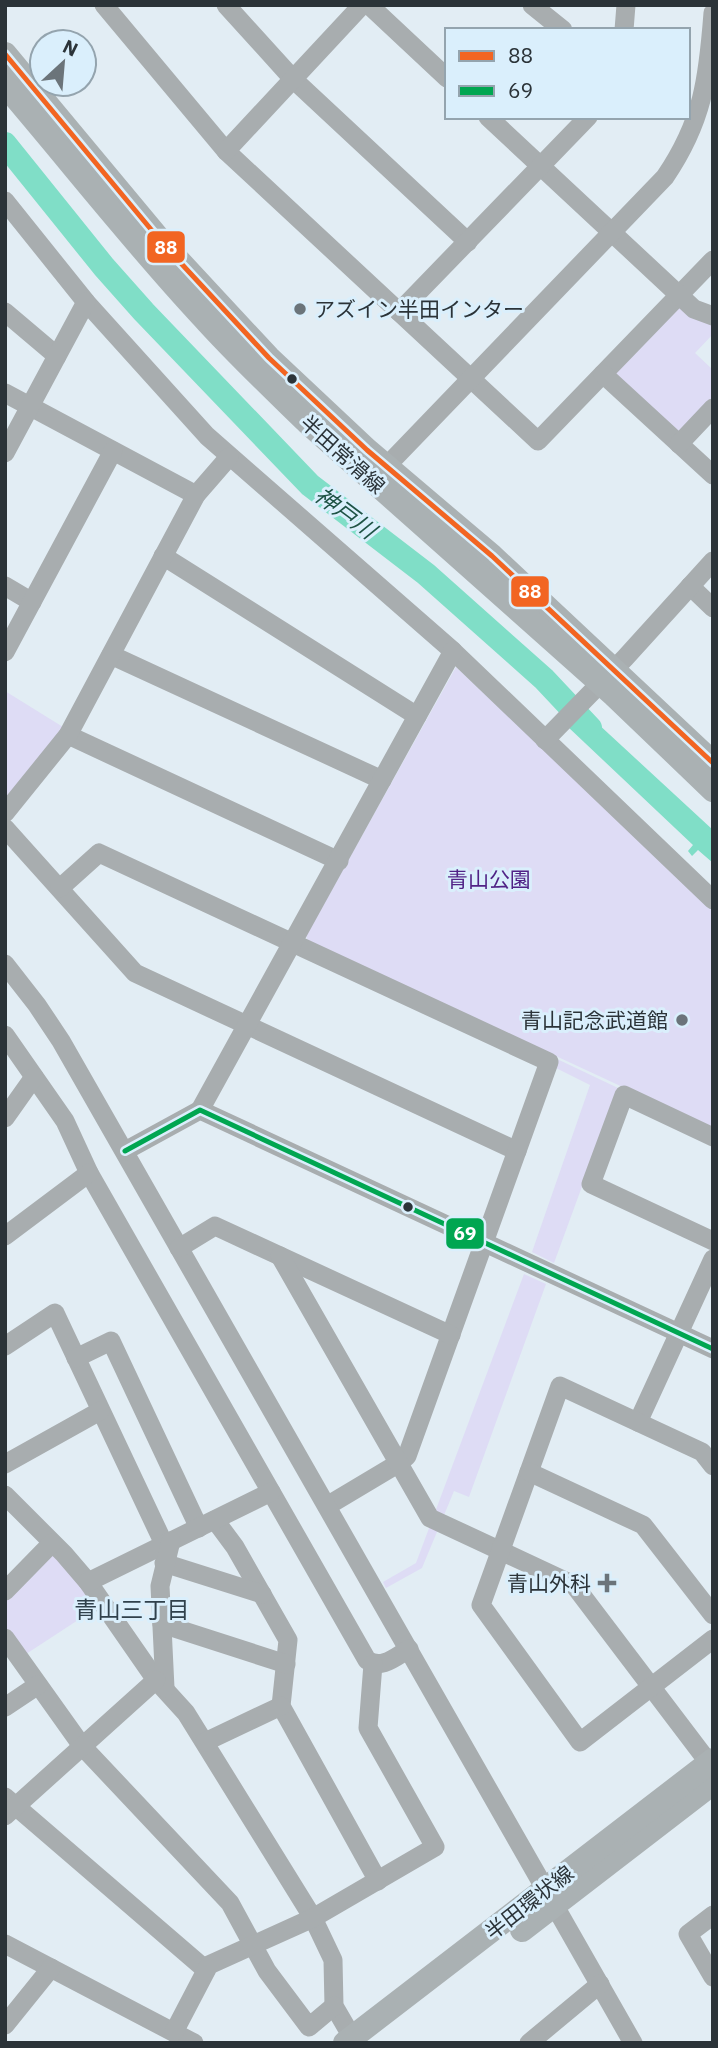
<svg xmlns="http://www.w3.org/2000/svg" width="718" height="2048" viewBox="0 0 718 2048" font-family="'IBM Plex Sans','Noto Sans JP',sans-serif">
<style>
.green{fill:#dedcf5}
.water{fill:#80dec7}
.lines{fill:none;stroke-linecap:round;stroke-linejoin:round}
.river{stroke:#80dec7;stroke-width:24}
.minor{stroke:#a8adaf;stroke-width:19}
.major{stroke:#aab1b3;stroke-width:24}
.bus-1-casing{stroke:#daeffc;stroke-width:10}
.bus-2-casing{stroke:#daeffc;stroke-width:10}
.bus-1{stroke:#f26522;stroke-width:5}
.bus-2{stroke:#00a651;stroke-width:5}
.poi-dot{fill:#6b747a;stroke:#daeffc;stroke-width:2.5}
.bus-dot{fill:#2b3338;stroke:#daeffc;stroke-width:2.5}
.labels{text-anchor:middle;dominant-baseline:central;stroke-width:6;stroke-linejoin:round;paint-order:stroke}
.poi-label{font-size:21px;fill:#2b3338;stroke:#daeffc;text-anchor:end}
.street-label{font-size:21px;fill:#2b3338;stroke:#daeffc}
.park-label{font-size:21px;fill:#512386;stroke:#daeffc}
.water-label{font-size:23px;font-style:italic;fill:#1f5446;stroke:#daeffc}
.neighbourhood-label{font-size:23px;fill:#30414c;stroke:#daeffc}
.line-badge{stroke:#daeffc;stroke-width:2.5}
.badge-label{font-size:19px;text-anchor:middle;font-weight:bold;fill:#fff}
</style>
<rect width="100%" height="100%" fill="#e2edf4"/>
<!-- green -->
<g class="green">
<polygon points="677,307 713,323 713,334 695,353 713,370 713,397 681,431 675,431 616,375 616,370"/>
<polygon points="456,667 713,910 713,1129 308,941 306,936"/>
<polygon points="5,691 63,727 5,801"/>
<polygon points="555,1058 618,1088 554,1263 532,1252 590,1085 554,1067"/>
<polygon points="524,1274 546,1284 469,1497 454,1491 422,1568 386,1588 383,1582 416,1563"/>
<polygon points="49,1555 57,1555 98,1607 26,1654 5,1627 5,1600"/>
</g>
<!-- water -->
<polygon class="water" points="583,710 713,830 713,863 698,850 692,856 688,851 693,845 567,726"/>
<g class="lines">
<!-- river -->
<polyline class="river" points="5,144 104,267 144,312 310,485 426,574 544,679 590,728"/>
<!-- minor -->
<g class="minor">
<polyline points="104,5 226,151 538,441 713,260"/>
<polyline points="226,5 293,79 468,242"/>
<polyline points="369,5 447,78"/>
<polyline points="532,5 563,30"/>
<polyline points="624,30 626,5"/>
<polyline points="488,117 694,309 713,316"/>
<polyline points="226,151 362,5"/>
<polyline points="5,201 86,302 207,436 453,651 713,900"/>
<polyline points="5,312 57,356"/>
<polyline points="399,312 588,117"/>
<polyline points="603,374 713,475"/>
<polyline points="5,393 196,495"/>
<polyline points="679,444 713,408"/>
<polyline points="5,453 86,302"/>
<path d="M378 475 665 177C703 121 708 79 713 13"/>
<polyline points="163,556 417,716"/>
<polyline points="5,586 32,602"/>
<polyline points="690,586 713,608"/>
<polyline points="5,652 113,451"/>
<polyline points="111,655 382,780"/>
<polyline points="68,735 339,861"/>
<polyline points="545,740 625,658 713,561"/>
<polyline points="5,813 68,735 196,495 229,457"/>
<polyline points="5,828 135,973 517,1151"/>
<polyline points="60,888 99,853 549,1062 407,1456 399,1463 327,1506"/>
<polyline points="5,964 37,1005 61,1041 633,2043"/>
<path d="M5 1035 65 1121 89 1173 367 1660C382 1670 395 1657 409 1649"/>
<polyline points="200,1110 453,651"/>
<polyline points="5,1118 34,1077"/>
<polyline points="713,1137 624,1095 591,1184 713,1241"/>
<polyline points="125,1151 200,1110 713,1349"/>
<polyline points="5,1236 89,1173"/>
<polyline points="179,1248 215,1226 451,1335"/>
<polyline points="280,1256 430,1518 574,1585 709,1763"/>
<polyline points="5,1346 55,1313 164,1544"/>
<polyline points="76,1358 111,1341 199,1528"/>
<polyline points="638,1422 713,1259"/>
<polyline points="5,1464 100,1411"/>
<polyline points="713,1466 702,1452 560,1386 481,1605 580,1742 713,1639"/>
<polyline points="529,1472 643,1525 713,1615"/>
<polyline points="5,1495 64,1554 88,1582 156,1680 186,1713 313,1918 333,1960 334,2006 352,2037"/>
<polyline points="215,1520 235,1547 288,1640 281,1706 378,1881"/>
<polyline points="164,1563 262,1594"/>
<polyline points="88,1582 271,1492"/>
<polyline points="5,1591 52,1543"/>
<polyline points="162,1624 286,1664"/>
<polyline points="5,1638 82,1746 230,1903 267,1971 309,2027 334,2006"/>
<polyline points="165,1688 160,1586 171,1541"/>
<polyline points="5,1707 38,1685"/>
<polyline points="205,1742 281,1706"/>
<polyline points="5,1797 206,1970"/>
<polyline points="5,1816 156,1680"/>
<polyline points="713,1915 688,1934 713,1977"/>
<polyline points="5,1944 194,2043"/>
<polyline points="5,2025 51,1968"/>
<polyline points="174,2032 209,1965 313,1918 435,1847 368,1728 373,1664"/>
<polyline points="529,2043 600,1984"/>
</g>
<!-- major -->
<g class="major">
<polyline points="5,54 164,245 269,358 367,450 492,556 713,763"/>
<path d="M5 85C71 162 133 242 202 316 235 353 271 387 307 422L614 695 713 790"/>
<polyline points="522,1930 713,1783"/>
<polyline points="345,2043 713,1760"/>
</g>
<defs>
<polyline id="bus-1" points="5,54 164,245 269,358 367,450 492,556 713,763"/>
<polyline id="bus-2" points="125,1151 200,1110 713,1349"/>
</defs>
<!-- bus-1 casing -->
<use href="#bus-1" class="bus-1-casing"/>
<!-- bus-2 casing -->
<use href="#bus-2" class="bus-2-casing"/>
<!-- bus-1 -->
<use href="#bus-1" class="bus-1"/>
<!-- bus-2 -->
<use href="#bus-2" class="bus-2"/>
</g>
<!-- markers -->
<g class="poi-dot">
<circle cx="300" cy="309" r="7"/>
<circle cx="682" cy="1020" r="7"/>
<path d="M603.5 1572.5h7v7h7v7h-7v7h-7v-7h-7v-7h7z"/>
</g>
<g class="bus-dot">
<circle cx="292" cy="379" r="6"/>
<circle cx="408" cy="1207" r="6"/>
</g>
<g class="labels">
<!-- poi labels -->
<g class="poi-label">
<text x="314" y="309" text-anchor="start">アズイン半田インター</text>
<text x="668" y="1020">青山記念武道館</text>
<text x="591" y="1583">青山外科</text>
</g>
<!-- street labels -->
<g class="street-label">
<text transform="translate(343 454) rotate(42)">半田常滑線</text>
<text transform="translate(529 1902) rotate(-38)">半田環状線</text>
</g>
<!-- park labels -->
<g class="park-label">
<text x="489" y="879">青山公園</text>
</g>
<!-- water labels -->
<g class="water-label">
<text transform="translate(346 512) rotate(37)">神戸川</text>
</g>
<!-- neighbourhood labels -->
<g class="neighbourhood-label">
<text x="132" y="1609">青山三丁目</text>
</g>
</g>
<g class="line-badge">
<rect x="146" y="230" width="40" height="34" rx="7" fill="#f26522"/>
<rect x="510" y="575" width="40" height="33" rx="7" fill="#f26522"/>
<rect x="445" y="1217" width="40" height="33" rx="7" fill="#00a651"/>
</g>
<g class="badge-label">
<text x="166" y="254">88</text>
<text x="530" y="598">88</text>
<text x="465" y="1240">69</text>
</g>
<!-- border -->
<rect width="718" height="2048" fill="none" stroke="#2b3338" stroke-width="14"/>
<!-- legend -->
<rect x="445" y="28" width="245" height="91" fill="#daeffc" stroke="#94a4ae" stroke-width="2"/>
<rect x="459" y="51" width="35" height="10" fill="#f26522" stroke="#94a4ae" stroke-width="2"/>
<text x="508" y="63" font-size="21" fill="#2b3338">88</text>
<rect x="459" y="86" width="35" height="10" fill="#00a651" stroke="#94a4ae" stroke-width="2"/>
<text x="508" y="98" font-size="21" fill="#2b3338">69</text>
<!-- north arrow -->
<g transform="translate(63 63) rotate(26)"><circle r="33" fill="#daeffc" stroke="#94a4ae" stroke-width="2"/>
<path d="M0-5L12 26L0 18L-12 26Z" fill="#6b747a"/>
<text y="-10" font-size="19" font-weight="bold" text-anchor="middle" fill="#2b3338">N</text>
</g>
</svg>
